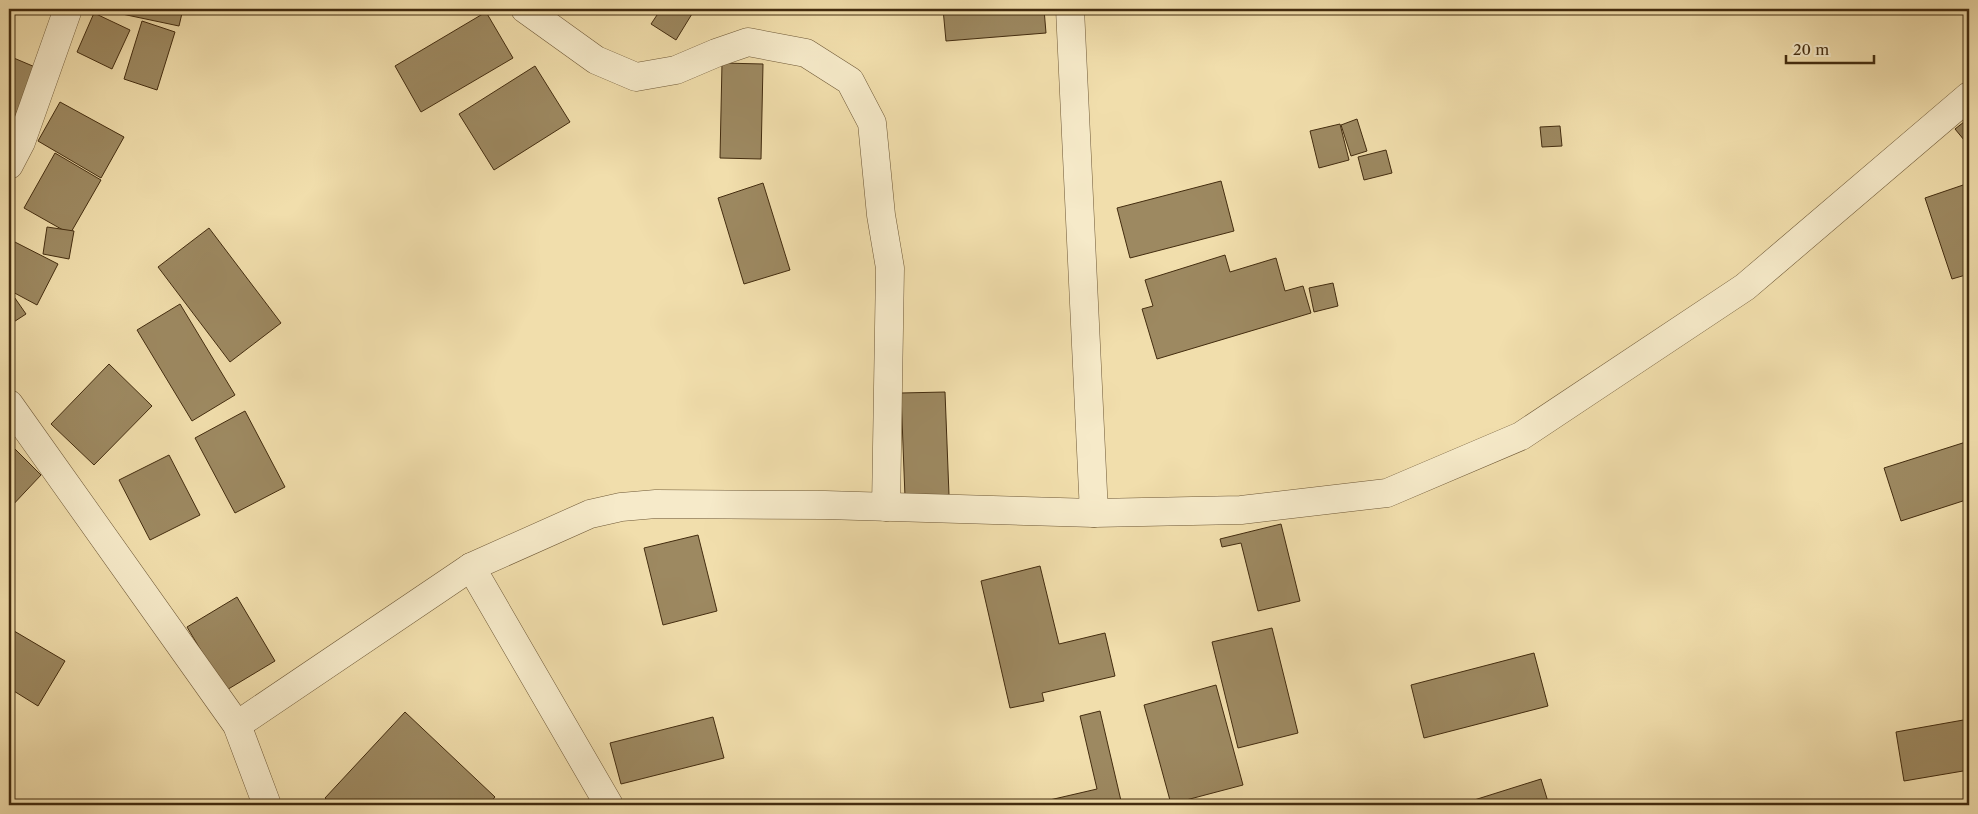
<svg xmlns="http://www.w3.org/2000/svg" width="1978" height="814" viewBox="0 0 1978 814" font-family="'Libre Caslon Text',serif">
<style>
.building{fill:#9d8961;stroke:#432c0f}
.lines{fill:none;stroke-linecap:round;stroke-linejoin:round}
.minor-casing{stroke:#6e5836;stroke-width:29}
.minor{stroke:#f6eac9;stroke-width:28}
</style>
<rect width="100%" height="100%" fill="#f1deac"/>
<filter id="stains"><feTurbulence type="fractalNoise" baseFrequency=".004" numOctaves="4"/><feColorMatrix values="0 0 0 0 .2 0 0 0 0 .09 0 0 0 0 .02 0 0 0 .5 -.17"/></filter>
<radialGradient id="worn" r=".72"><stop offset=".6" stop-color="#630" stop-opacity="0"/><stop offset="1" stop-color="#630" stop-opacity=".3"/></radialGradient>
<!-- building -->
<g class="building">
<polygon points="9,9 18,9 9,26"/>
<polygon points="123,9 183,9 179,26 122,14"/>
<polygon points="661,9 695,9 676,40 651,24"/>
<polygon points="943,9 1044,9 1046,33 946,41"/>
<polygon points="486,12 513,58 421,112 395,66"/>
<polygon points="94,13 130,30 112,69 77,52"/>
<polygon points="142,21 175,32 157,90 124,79"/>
<polygon points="9,56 35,67 9,132"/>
<polygon points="722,63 763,64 761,159 720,158"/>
<polygon points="535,66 570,122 494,170 459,114"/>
<polygon points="60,102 124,137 101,178 38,141"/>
<polygon points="1969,118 1969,146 1955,129"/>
<polygon points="1357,119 1367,151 1351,156 1341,125"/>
<polygon points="1340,124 1349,160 1319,168 1310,131"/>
<polygon points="1560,126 1562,146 1542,147 1540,127"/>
<polygon points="1386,150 1392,173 1364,180 1358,157"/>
<polygon points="55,153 101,180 70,234 24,208"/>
<polygon points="1221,181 1234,231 1130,258 1117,208"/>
<polygon points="763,183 790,270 744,284 718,198"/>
<polygon points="1969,183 1969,274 1952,279 1925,198"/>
<polygon points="47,227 74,231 69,259 43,254"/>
<polygon points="209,228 281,323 230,362 158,267"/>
<polygon points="9,239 58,264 37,305 9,290"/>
<polygon points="1225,255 1230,272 1276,258 1285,291 1303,286 1311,313 1157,359 1142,309 1153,306 1145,280"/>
<polygon points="1333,283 1338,306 1314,312 1309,288"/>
<polygon points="10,291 26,314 9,325 9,292"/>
<polygon points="180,304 235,395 192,421 137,330"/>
<polygon points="109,364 152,406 94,465 51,424"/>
<polygon points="945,392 949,495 905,497 901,393"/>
<polygon points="245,411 285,487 235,513 195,438"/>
<polygon points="1969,441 1969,499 1901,521 1884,468"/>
<polygon points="9,443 41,475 9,509"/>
<polygon points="169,455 200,515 150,540 119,480"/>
<polygon points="1281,524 1300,601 1258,611 1241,543 1222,547 1220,539"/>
<polygon points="698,535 717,611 663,625 644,548"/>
<polygon points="1040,566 1059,644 1105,633 1115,676 1042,693 1044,701 1010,708 981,581"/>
<polygon points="237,597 275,661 225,691 187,627"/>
<polygon points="9,628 65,661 38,706 9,688"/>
<polygon points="1272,628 1298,733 1238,748 1212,642"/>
<polygon points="1534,653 1548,706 1424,738 1411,685"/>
<polygon points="1216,685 1243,785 1171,804 1144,705"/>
<polygon points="1100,711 1122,805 1042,805 1041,802 1097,789 1080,716"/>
<polygon points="405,712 495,797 488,805 333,805 325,798"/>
<polygon points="713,717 724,758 621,784 610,743"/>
<polygon points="1969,719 1969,770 1904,781 1896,732"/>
<polygon points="1541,779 1549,805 1472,805 1471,801"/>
</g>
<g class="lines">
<defs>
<g id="minor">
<polyline points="525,9 596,60 636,77 676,70 716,53 748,42 806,53 850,81 872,123 881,215 890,268 886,507"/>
<polyline points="1070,9 1094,513"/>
<polyline points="9,165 21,142 68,9"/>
<polyline points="9,404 237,725 267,805"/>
<polyline points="471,567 609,805"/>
<polyline points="237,725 471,567 590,514 621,507 656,504 825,505 1094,513 1241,510 1387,493 1521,436 1745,287 1969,96"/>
</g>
</defs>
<!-- minor casing -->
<use href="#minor" class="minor-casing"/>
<!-- minor -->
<use href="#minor" class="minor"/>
</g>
<!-- margin -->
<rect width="1978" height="814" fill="none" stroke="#f1deac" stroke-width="30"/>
<rect x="10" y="10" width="1958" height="794" fill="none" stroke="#432c0f" stroke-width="2.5"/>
<rect x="15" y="15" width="1948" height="784" fill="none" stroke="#432c0f"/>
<!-- scale -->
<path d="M1786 55v8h88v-8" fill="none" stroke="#432c0f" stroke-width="2.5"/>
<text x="1793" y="55" font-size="15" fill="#432c0f" stroke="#f6eac9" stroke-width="4" paint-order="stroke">20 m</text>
<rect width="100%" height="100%" filter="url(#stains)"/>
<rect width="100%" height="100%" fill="url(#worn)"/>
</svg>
